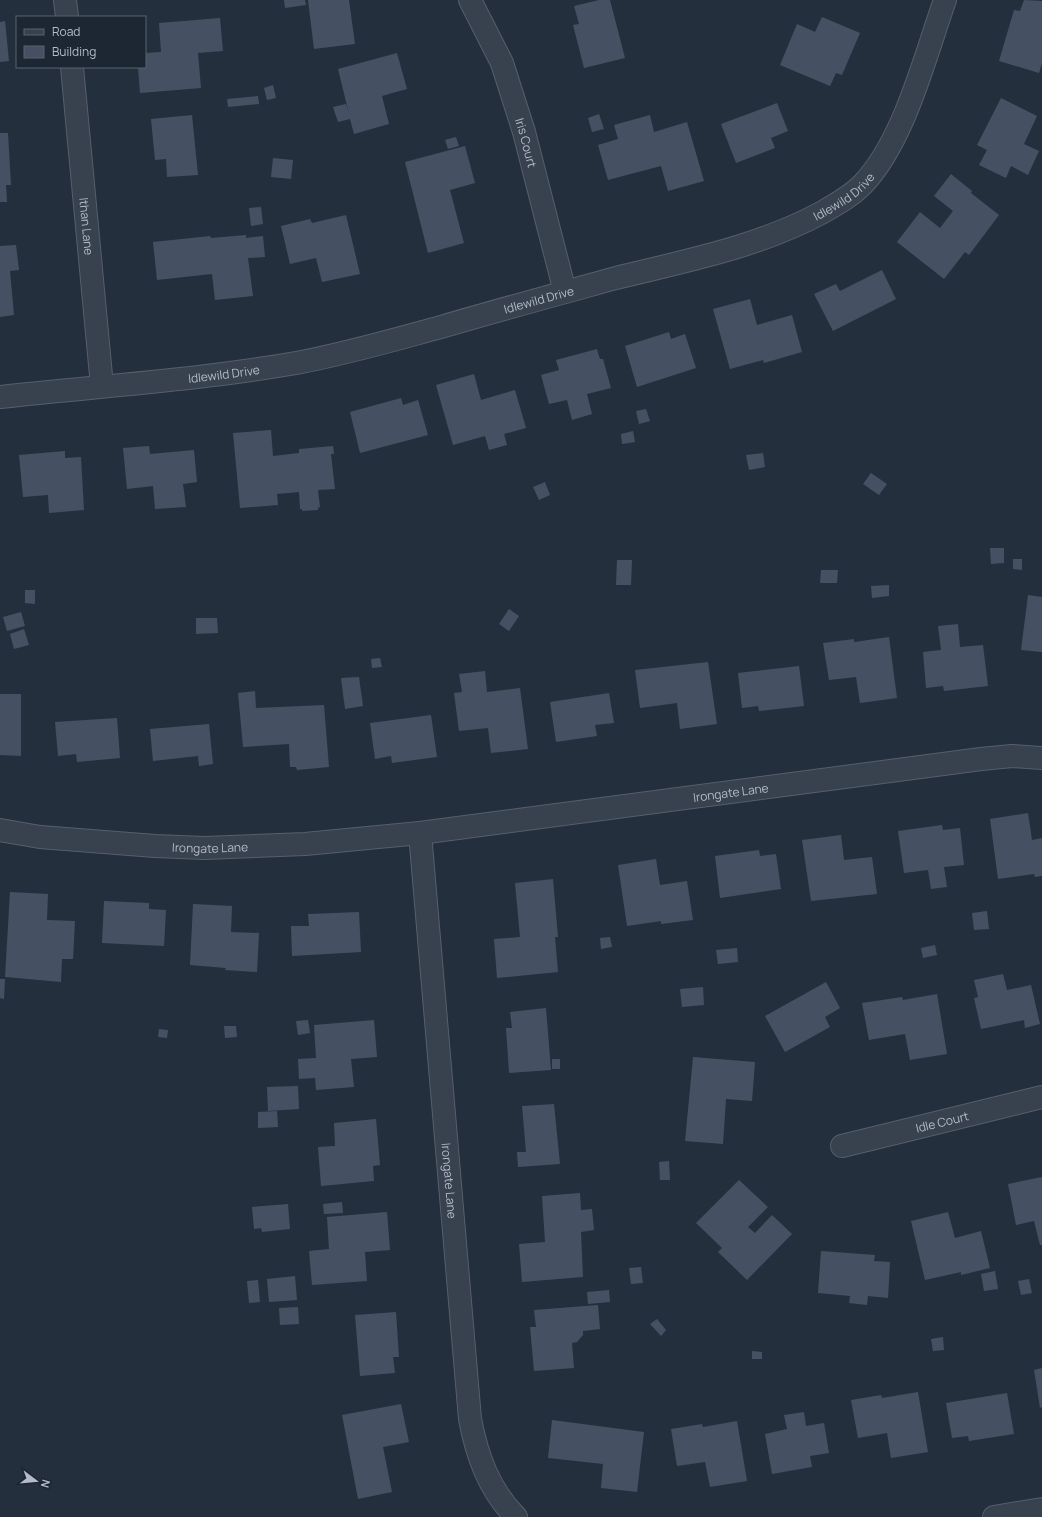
<svg xmlns="http://www.w3.org/2000/svg" width="1042" height="1517" viewBox="0 0 1042 1517" font-family="Manrope,sans-serif">
<style>
.building{fill:#455162}
.lines{fill:none;stroke-linecap:round;stroke-linejoin:round}
.street-casing{stroke:#565f6c;stroke-width:24}
.street{stroke:#38414e;stroke-width:22}
.labels{text-anchor:middle;dominant-baseline:central;stroke-width:3;stroke-linejoin:round;paint-order:stroke}
.street-label{font-size:12px;fill:#b4bcc9;stroke:#1d2633}
</style>
<rect width="100%" height="100%" fill="#242f3e"/>
<!-- building -->
<g class="building">
<polygon points="284,0 305,0 306,5 285,8"/>
<polygon points="308,0 349,0 355,44 314,49"/>
<polygon points="599,0 610,0 625,58 584,68 573,25 579,24 574,6"/>
<polygon points="1024,0 1042,1 1042,63 1039,73 999,61 1014,10 1020,11"/>
<polygon points="822,17 860,33 842,75 836,73 830,86 780,65 797,24 815,32"/>
<polygon points="220,18 223,51 198,53 201,88 140,93 138,67 145,67 145,53 161,52 159,23"/>
<polygon points="5,21 9,61 0,62 0,22"/>
<polygon points="397,53 407,89 382,96 389,124 354,134 350,119 338,122 333,107 346,104 349,114 338,69"/>
<polygon points="273,85 276,98 267,100 264,88"/>
<polygon points="258,96 259,104 228,107 227,99"/>
<polygon points="1001,98 1037,116 1024,144 1039,151 1028,175 1011,166 1006,178 979,165 987,150 977,145"/>
<polygon points="777,103 788,131 771,138 775,148 736,163 721,124"/>
<polygon points="599,114 604,129 592,132 588,118"/>
<polygon points="192,115 198,175 167,177 166,159 155,160 151,119"/>
<polygon points="650,115 654,132 687,122 704,181 668,191 661,166 608,180 598,145 618,139 614,125"/>
<polygon points="0,133 8,133 11,185 6,185 7,202 0,202"/>
<polygon points="456,137 459,146 448,149 445,140"/>
<polygon points="465,146 475,183 450,190 464,243 428,253 405,162"/>
<polygon points="273,158 293,160 291,179 271,177"/>
<polygon points="951,174 972,191 971,193 999,215 969,255 965,252 944,279 897,242 920,212 940,228 953,211 934,196"/>
<polygon points="261,207 263,224 251,226 249,208"/>
<polygon points="346,215 360,274 322,282 316,258 290,264 281,226 310,219 312,223"/>
<polygon points="246,235 246,238 263,236 265,257 248,258 253,296 215,300 212,274 157,280 153,242 210,236 211,238"/>
<polygon points="16,245 19,270 10,271 14,315 0,317 0,246"/>
<polygon points="882,270 896,299 833,331 814,294 836,284 840,291"/>
<polygon points="750,299 757,325 792,315 802,352 764,363 763,360 730,369 713,309"/>
<polygon points="669,332 671,339 685,334 696,368 637,387 625,346"/>
<polygon points="597,349 600,359 603,359 611,388 587,394 592,414 572,420 567,400 549,404 541,375 559,370 556,360"/>
<polygon points="474,374 481,400 515,390 526,428 504,434 507,445 489,450 485,436 453,445 436,385"/>
<polygon points="401,398 403,405 418,400 428,435 360,453 350,412"/>
<polygon points="646,409 650,421 639,424 636,411"/>
<polygon points="271,430 273,456 299,453 299,449 333,446 334,454 331,454 335,489 318,490 320,507 318,508 318,510 302,511 302,509 300,509 299,492 277,494 278,505 240,508 233,433"/>
<polygon points="633,431 635,442 622,444 621,434"/>
<polygon points="149,446 150,454 194,450 197,482 183,484 186,507 155,509 153,486 127,489 123,448"/>
<polygon points="65,451 65,458 81,457 84,510 49,513 48,495 23,497 19,455"/>
<polygon points="763,453 765,467 749,470 746,455"/>
<polygon points="871,473 887,484 879,495 863,484"/>
<polygon points="545,482 550,495 539,500 533,487"/>
<polygon points="990,548 1004,548 1004,563 991,564"/>
<polygon points="1013,559 1022,559 1022,570 1013,569"/>
<polygon points="617,560 632,560 631,585 616,585"/>
<polygon points="821,570 838,570 837,583 820,583"/>
<polygon points="889,585 889,596 872,598 871,586"/>
<polygon points="25,590 35,590 35,604 25,603"/>
<polygon points="1028,595 1042,597 1042,652 1021,650"/>
<polygon points="509,609 519,616 509,631 499,624"/>
<polygon points="21,612 25,626 7,631 3,617"/>
<polygon points="196,618 217,618 218,633 196,634"/>
<polygon points="958,624 960,647 983,645 988,686 944,691 943,686 926,688 923,652 941,650 938,626"/>
<polygon points="24,629 29,645 14,649 10,634"/>
<polygon points="889,637 897,698 860,703 856,677 829,680 823,643 854,639 854,642"/>
<polygon points="380,658 382,667 372,668 371,659"/>
<polygon points="708,662 717,724 680,729 677,703 640,708 635,670"/>
<polygon points="799,666 804,706 759,711 758,706 742,708 738,673"/>
<polygon points="485,671 487,692 520,688 528,749 491,753 488,728 459,731 454,693 462,692 459,674"/>
<polygon points="359,677 363,706 345,709 341,678"/>
<polygon points="255,691 256,708 324,705 329,767 297,770 296,767 290,767 289,744 243,747 238,693"/>
<polygon points="609,693 614,723 595,725 597,736 556,742 550,702"/>
<polygon points="0,694 21,694 21,756 0,755"/>
<polygon points="431,715 437,757 392,763 391,756 375,759 370,723"/>
<polygon points="117,718 120,758 77,762 76,754 58,756 55,722"/>
<polygon points="209,724 213,764 199,766 198,756 153,761 150,729"/>
<polygon points="1028,813 1032,840 1042,838 1042,876 1035,877 1034,874 998,879 990,819"/>
<polygon points="942,825 943,830 960,828 964,865 944,867 947,887 931,889 928,870 904,873 898,831"/>
<polygon points="841,835 844,860 872,857 877,894 811,901 802,840"/>
<polygon points="759,850 760,856 776,854 781,889 720,898 715,856"/>
<polygon points="656,859 660,885 687,881 693,920 661,924 661,921 627,926 618,865"/>
<polygon points="553,879 558,937 555,937 558,972 497,978 494,939 520,937 515,883"/>
<polygon points="10,892 48,894 47,920 75,921 73,959 62,959 61,982 5,977"/>
<polygon points="104,901 149,903 149,909 166,910 164,946 102,943"/>
<polygon points="193,904 232,906 231,932 259,933 257,972 225,970 226,968 190,965"/>
<polygon points="987,911 989,929 974,930 972,913"/>
<polygon points="359,912 361,952 292,956 291,926 309,926 308,914"/>
<polygon points="610,937 612,947 601,949 600,938"/>
<polygon points="935,945 937,955 923,958 921,948"/>
<polygon points="737,948 738,962 718,964 716,950"/>
<polygon points="1003,974 1007,990 1031,985 1040,1024 1025,1028 1024,1020 981,1029 974,998 978,997 974,980"/>
<polygon points="0,979 5,979 4,999 0,998"/>
<polygon points="826,982 840,1008 825,1017 830,1027 785,1052 765,1016"/>
<polygon points="703,987 704,1005 682,1007 680,989"/>
<polygon points="937,994 947,1054 910,1060 905,1034 869,1040 862,1003 902,997 903,1000"/>
<polygon points="546,1008 551,1070 509,1073 506,1028 512,1028 510,1012"/>
<polygon points="308,1020 310,1033 298,1035 296,1021"/>
<polygon points="374,1020 377,1057 351,1059 354,1087 316,1090 315,1078 299,1079 298,1059 316,1058 314,1025"/>
<polygon points="224,1026 236,1026 237,1037 225,1038"/>
<polygon points="159,1029 168,1030 167,1038 158,1037"/>
<polygon points="693,1057 755,1062 752,1101 726,1099 723,1144 685,1141"/>
<rect x="552" y="1059" width="8" height="10"/>
<polygon points="298,1086 299,1109 268,1111 267,1087"/>
<polygon points="554,1104 560,1164 518,1167 517,1152 526,1152 522,1106"/>
<polygon points="277,1111 278,1127 258,1128 258,1112"/>
<polygon points="376,1119 380,1165 373,1166 374,1181 321,1186 318,1147 335,1146 334,1123"/>
<polygon points="669,1161 670,1180 660,1180 659,1162"/>
<polygon points="1042,1177 1042,1245 1040,1245 1034,1221 1016,1225 1008,1184"/>
<polygon points="739,1180 768,1207 748,1227 755,1233 772,1215 792,1234 747,1280 718,1252 722,1248 696,1223"/>
<polygon points="580,1193 581,1210 592,1209 594,1230 581,1232 583,1277 522,1282 519,1244 545,1242 542,1196"/>
<polygon points="342,1202 343,1213 324,1214 323,1204"/>
<polygon points="288,1204 290,1229 262,1232 261,1228 254,1229 252,1207"/>
<polygon points="387,1212 390,1250 365,1252 367,1281 312,1285 309,1251 329,1249 327,1217"/>
<polygon points="948,1212 955,1238 981,1231 990,1268 961,1275 961,1272 925,1280 911,1221"/>
<polygon points="821,1251 875,1255 874,1261 890,1262 888,1298 868,1296 867,1305 849,1303 850,1296 818,1293"/>
<polygon points="641,1267 643,1283 631,1284 629,1268"/>
<polygon points="995,1271 998,1289 984,1291 981,1274"/>
<polygon points="295,1276 297,1300 269,1302 267,1279"/>
<polygon points="1029,1279 1032,1293 1021,1295 1018,1281"/>
<polygon points="258,1280 260,1302 249,1303 247,1281"/>
<polygon points="609,1290 610,1302 588,1304 587,1292"/>
<polygon points="598,1305 600,1329 583,1331 583,1335 577,1342 572,1343 574,1368 534,1371 530,1327 536,1327 534,1310"/>
<polygon points="298,1307 299,1324 280,1325 279,1308"/>
<polygon points="396,1312 399,1357 393,1357 395,1373 360,1376 355,1315"/>
<polygon points="657,1319 666,1330 661,1336 650,1324"/>
<polygon points="943,1337 944,1350 933,1351 931,1339"/>
<polygon points="752,1351 762,1352 762,1359 752,1359"/>
<polygon points="1042,1368 1042,1407 1040,1408 1034,1370"/>
<polygon points="918,1392 928,1452 891,1458 887,1433 858,1438 851,1400 881,1395 882,1398"/>
<polygon points="1007,1393 1014,1434 969,1441 968,1436 952,1438 946,1403"/>
<polygon points="401,1404 409,1442 383,1447 392,1492 358,1499 342,1415"/>
<polygon points="804,1412 806,1426 824,1423 829,1453 810,1456 812,1467 772,1474 765,1434 787,1429 784,1415"/>
<polygon points="552,1420 644,1432 637,1492 601,1488 603,1464 548,1458"/>
<polygon points="737,1421 747,1481 710,1487 705,1462 677,1466 671,1429 702,1424 703,1427"/>
</g>
<g class="lines">
<defs>
<g id="street">
<polyline points="65,0 67,17"/>
<path id="s1" d="M470 0 502 63 524 132 565 292"/>
<path id="s2" d="M72 67 102 386"/>
<path id="s3" d="M0 397C99 386 199 380 296 363 345 354 393 340 441 327 499 310 558 294 616 278 685 261 758 247 821 213 835 205 850 197 862 185 904 142 925 56 945 0"/>
<path id="s4" d="M0 830 40 837 155 846 205 848 305 844 420 833 981 759 1012 756 1042 758"/>
<path id="s5" d="M420 833 470 1419C477 1456 489 1490 516 1517"/>
<path id="s6" d="M842 1146 1042 1097"/>
<polyline points="994,1517 1042,1509"/>
</g>
</defs>
<!-- street casing -->
<use href="#street" class="street-casing"/>
<!-- street -->
<use href="#street" class="street"/>
</g>
<g class="labels">
<!-- street labels -->
<g class="street-label">
<text stroke="none"><textPath href="#s1" startOffset="154">Iris Court</textPath></text>
<text stroke="none"><textPath href="#s3" startOffset="873">Idlewild Drive</textPath></text>
<text stroke="none"><textPath href="#s2" startOffset="160">Ithan Lane</textPath></text>
<text stroke="none"><textPath href="#s3" startOffset="549">Idlewild Drive</textPath></text>
<text stroke="none"><textPath href="#s3" startOffset="225">Idlewild Drive</textPath></text>
<text stroke="none"><textPath href="#s4" startOffset="735">Irongate Lane</textPath></text>
<text stroke="none"><textPath href="#s4" startOffset="211">Irongate Lane</textPath></text>
<text stroke="none"><textPath href="#s6" startOffset="103">Idle Court</textPath></text>
<text stroke="none"><textPath href="#s5" startOffset="349">Irongate Lane</textPath></text>
</g>
</g>
<!-- legend -->
<rect x="16" y="16" width="130" height="52" fill="#1d2633" stroke="#59626f"/>
<rect x="24" y="29" width="20" height="6" fill="#38414e" stroke="#59626f"/>
<text x="52" y="36" font-size="12" fill="#b4bcc9">Road</text>
<rect x="24" y="46" width="20" height="12" fill="#455162" stroke="#59626f"/>
<text x="52" y="56" font-size="12" fill="#b4bcc9">Building</text>
<!-- north arrow -->
<g transform="translate(36 1481) rotate(106)" stroke="#1d2633" stroke-width="3" paint-order="stroke">
<path d="M0-3L7 15L0 10L-7 15Z" fill="#b4bcc9"/>
<text y="-6" font-size="11" font-weight="bold" text-anchor="middle" fill="#b4bcc9">N</text>
</g>
</svg>
